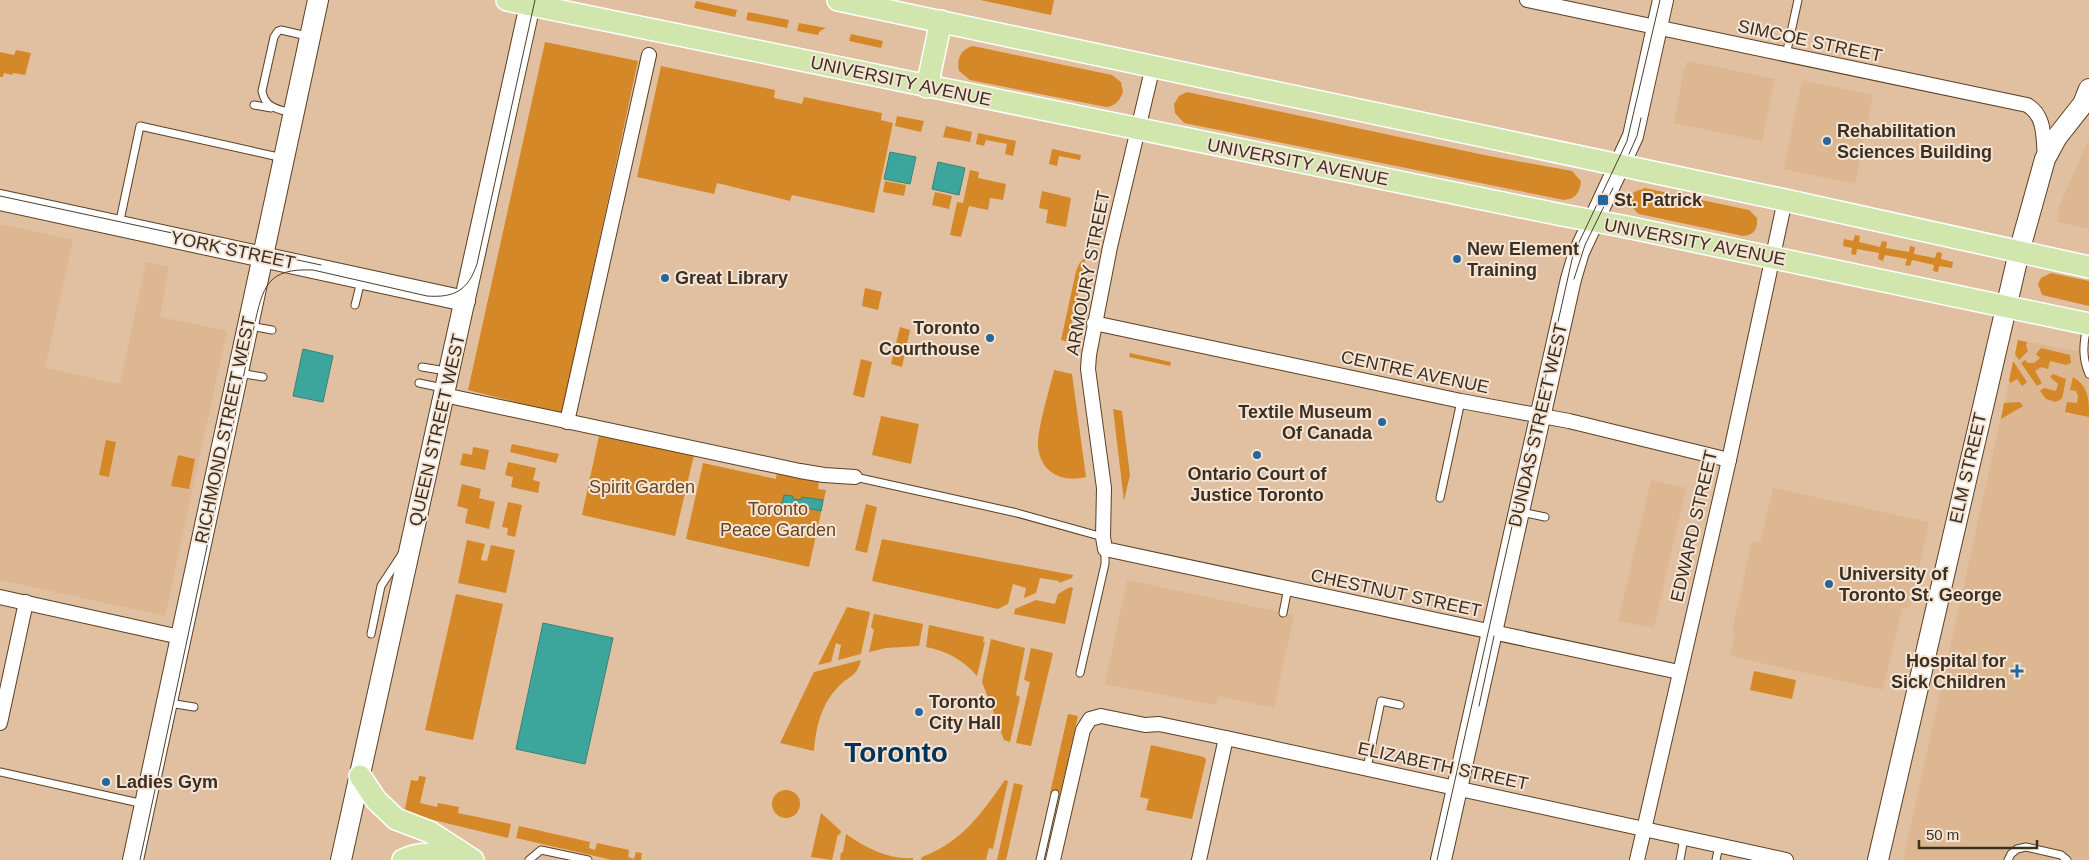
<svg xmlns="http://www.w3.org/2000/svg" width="2089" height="860" viewBox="0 0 2089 860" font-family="Helvetica,sans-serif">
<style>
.built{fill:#ddb791}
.green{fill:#d58828}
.water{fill:#3ca69c;stroke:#3c8277}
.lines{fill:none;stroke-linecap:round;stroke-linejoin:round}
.lane-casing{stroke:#5b3f23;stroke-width:9}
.street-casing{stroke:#5b3f23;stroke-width:16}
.secondary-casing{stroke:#5b3f23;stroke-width:22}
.primary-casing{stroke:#fff;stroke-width:24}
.lane{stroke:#fff;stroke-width:7}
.street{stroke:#fff;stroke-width:14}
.secondary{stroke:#fff;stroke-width:20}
.primary{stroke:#d0e6ad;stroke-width:21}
.tram{stroke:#4c3e2f;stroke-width:1}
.poi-dot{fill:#23679c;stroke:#f5e4d4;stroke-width:2}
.labels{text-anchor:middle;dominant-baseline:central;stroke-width:4;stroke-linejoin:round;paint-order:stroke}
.street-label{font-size:18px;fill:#3b2f22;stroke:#f5e4d4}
.poi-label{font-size:18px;font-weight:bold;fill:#3b2f22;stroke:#f5e4d4;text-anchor:start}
.park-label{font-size:18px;fill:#6a441a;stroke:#f5e4d4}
.town-label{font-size:28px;font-weight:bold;fill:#013357;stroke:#f5e4d4}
</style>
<rect width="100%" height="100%" fill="#e0c0a0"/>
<!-- built -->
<g class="built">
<polygon points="1687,61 1775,79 1762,141 1674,123 1684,69 1685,69"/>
<polygon points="1802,80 1873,95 1855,184 1784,169"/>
<polygon points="2089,139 2089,229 2057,222 2059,206"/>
<polygon points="0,224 73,240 45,368 120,384 146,262 169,267 160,317 227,331 165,616 0,580"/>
<polygon points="2018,340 2089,353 2089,860 1903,860"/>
<polygon points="1651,480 1686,488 1654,628 1618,621"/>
<polygon points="1773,488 1929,522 1910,609 1902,608 1883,690 1730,656 1735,633 1732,632 1752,541 1760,543"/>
<polygon points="1127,580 1294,615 1274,708 1218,696 1216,705 1105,684"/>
</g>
<!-- green -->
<g class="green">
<polygon points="980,0 1054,0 1051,15"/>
<polygon points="696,1 737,10 735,17 694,8"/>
<polygon points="748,12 789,20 787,28 746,20"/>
<polygon points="799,23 826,28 820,31 818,35 797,31"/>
<polygon points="851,34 883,41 881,48 849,41"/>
<polygon points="545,42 638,61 562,414 468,390"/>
<path d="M973 46 1112 75 1121 82 1123 92C1120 100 1115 107 1106 107L970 80 959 71C956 59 961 49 973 46Z"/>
<polygon points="16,50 31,53 25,75 13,73 12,75 4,73 3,77 0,77 0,52 14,55"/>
<polygon points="661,66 775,90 774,98 802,104 804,97 882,113 881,120 893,123 874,213 792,195 790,201 717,183 714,194 637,177"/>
<path d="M1187 92 1484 155 1572 171 1581 181C1580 192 1576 199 1564 200L1184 123 1175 113 1174 104 1179 96Z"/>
<polygon points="897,116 924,121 921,132 895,126"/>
<polygon points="946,126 972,132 970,142 943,137"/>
<polygon points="978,133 1016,141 1013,156 1005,154 1007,144 986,140 984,146 976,144"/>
<polygon points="1052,149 1081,155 1080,160 1059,156 1057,166 1049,164"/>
<polygon points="970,170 979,172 978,178 1006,184 1003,200 990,198 988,210 969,206 961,237 950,235 957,202 963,203"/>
<polygon points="885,181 906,185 904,196 883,192"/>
<path d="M1645 188 1749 210 1757 218C1758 229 1754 235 1743 236L1639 214C1631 208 1630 201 1634 192Z"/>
<polygon points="1042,191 1071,198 1066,227 1046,223 1048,210 1039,208"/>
<polygon points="935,192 952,196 949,209 932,205"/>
<polygon points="1855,235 1860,236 1859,242 1880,247 1882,241 1887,242 1886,248 1909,252 1910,246 1915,247 1914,254 1935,258 1937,252 1942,253 1941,259 1953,262 1952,268 1939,266 1938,272 1933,271 1934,265 1912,260 1910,266 1905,265 1907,259 1885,255 1883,261 1878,259 1879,253 1857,249 1856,255 1851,254 1852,248 1843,246 1844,239 1853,241"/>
<polygon points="1086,256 1068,342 1061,340 1076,271 1079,264"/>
<polygon points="2051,273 2089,281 2089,306 2042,295 2038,284 2041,278"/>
<polygon points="865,288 882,292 878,310 862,306"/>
<polygon points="900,327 910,330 902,367 891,364"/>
<polygon points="2018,340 2027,342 2026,346 2028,351 2019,360 2015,354"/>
<polygon points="2041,348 2070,355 2071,363 2066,365 2050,361 2048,369 2041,367 2035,371 2042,383 2037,386 2021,363 2025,360 2028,363 2034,363 2040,358 2036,354"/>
<polygon points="1130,353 1171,362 1170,366 1129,357"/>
<polygon points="861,359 872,362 864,398 853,395"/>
<polygon points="2013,361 2027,382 2022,386 2017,379 2011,383 2009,381"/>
<path d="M1054 370 1072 374 1086 477C1063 483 1040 473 1038 446 1037 429 1050 388 1054 370Z"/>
<polygon points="2053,374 2066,379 2062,399 2055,402 2046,399 2040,391 2044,388 2056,391 2058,384 2050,377"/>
<path d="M2073 377C2089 387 2089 399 2089 417L2065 412 2067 402 2077 403 2078 396 2076 391 2070 390Z"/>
<polygon points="2020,402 2023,406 2001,419 2004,403"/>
<polygon points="1113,409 1122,411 1130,475 1124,501"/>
<polygon points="881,416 919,424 911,464 872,455"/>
<polygon points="599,436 694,455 675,536 582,515"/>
<polygon points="106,440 116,442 109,477 99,475"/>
<polygon points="512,444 559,454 556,463 510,452"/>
<polygon points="473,447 489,450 485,470 460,465 463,453 472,455"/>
<polygon points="178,455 195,459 189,489 171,486"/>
<polygon points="508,462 536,468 533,480 540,482 538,493 511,487 513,477 505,475"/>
<polygon points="703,463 776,479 777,472 819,482 818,489 826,490 809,567 686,539"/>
<polygon points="462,484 481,489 479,498 495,502 489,529 465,523 468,509 457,506"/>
<polygon points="508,502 522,505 515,537 507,535 508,528 502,527"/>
<polygon points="866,504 877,507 867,553 855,550"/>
<polygon points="882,539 1073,575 1072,578 1059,583 1059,581 1040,578 1036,593 1024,598 1026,588 1013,584 1008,604 998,609 872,581"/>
<polygon points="467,540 485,544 481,560 487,561 491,545 515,550 506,593 458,583"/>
<polygon points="1070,587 1073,588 1065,624 1014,614 1015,609 1036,600 1055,604 1058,594"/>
<polygon points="456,594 503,604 473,740 425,730"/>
<polygon points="847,607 870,612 861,654 838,660 841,645 836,643 831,662 818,665"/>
<polygon points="874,614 923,624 919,646 886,648 869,652 874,630 871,627"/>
<path d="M929 625 984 637 983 642H985L977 676C963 660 947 651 926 647Z"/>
<polygon points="991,639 1025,648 1016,695 1020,697 1010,742 1004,740 982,682"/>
<polygon points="1031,648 1053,653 1031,746 1016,743 1030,682 1024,680"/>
<path d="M861 660C856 678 851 674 839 686 821 704 816 727 814 751L780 743 814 672Z"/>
<polygon points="1754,671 1796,680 1792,699 1750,690"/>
<polygon points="1068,714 1078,716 1060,795 1050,793"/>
<polygon points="1151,745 1204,757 1206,760 1192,819 1146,810 1149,799 1140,797"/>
<polygon points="419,776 426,777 420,803 437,807 438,803 459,807 458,813 511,824 508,838 404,813 411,780 418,781"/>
<path d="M1005 780 1008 781 993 849 989 848 986 860H921L922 857C962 842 981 814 1005 780Z"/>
<polygon points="1014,783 1023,785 1006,860 997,860"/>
<circle cx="786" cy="804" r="14"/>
<polygon points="821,813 841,831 840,835 838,834 832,860 811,857"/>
<polygon points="519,826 590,842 589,848 595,850 597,843 629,850 628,857 634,859 636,852 642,853 641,860 612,860 516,838"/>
<path d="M846 834C866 848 889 860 913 858V860H840L841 853 843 852Z"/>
</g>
<!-- water -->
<g class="water">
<polygon points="890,152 916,157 910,184 884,179"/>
<polygon points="938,162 965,168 959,195 932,189"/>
<polygon points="303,349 333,356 323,402 293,396"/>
<polygon points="784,495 793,496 793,499 801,500 802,497 823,500 821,511 782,503"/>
<polygon points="543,623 613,638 585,764 516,749"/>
</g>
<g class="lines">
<defs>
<g id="lane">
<polyline points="1786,55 1798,0"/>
<polyline points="254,105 271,108"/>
<path d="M292 113C277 109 265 108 262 91L274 37 278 31 281 30 307 36"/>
<polyline points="119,225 140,126 283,158"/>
<polyline points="355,305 361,281"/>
<polyline points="250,326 272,330"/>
<path d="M2087 326C2083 344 2082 358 2089 374"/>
<polyline points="422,367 446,371"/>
<polyline points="239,373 263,377"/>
<polyline points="419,383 443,388"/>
<polyline points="855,477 1017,513 1103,537"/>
<polyline points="1440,498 1461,401"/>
<polyline points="1521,512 1545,517"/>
<polyline points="1283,613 1288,588"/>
<polyline points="371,634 381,586 402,554"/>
<polyline points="1080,673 1105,564 1105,549"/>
<polyline points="169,703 194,707"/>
<polyline points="1367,768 1381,701 1400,705"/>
<polyline points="0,772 144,804"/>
<polyline points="529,860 541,850 588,860"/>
<polyline points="1040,860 1055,794"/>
<polyline points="1680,860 1684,838"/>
<polyline points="1716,860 1719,846"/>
<polyline points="2008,860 2011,854 2017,849 2026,847 2061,855 2067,860"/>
</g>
<g id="street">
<path d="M1527 0 2027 105C2046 116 2043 138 2045 158"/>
<polyline points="1153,66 1110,247 1089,355 1088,369 1104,488 1103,537 1105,549 1679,672"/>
<polyline points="1094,323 1461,401 1569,421 1729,460"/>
<polyline points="444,395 800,471 824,475 855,477"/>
<polyline points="567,422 649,55"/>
<polyline points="0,597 180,637"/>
<polyline points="0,723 26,602"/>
<polyline points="1053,860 1083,730 1090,719 1101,716 1145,725 1159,724 1226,738 1786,860"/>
<polyline points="1199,860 1226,738"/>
<polyline points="1637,860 1729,460 1785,200"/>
</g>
<g id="secondary">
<polyline points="0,200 465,301"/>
<polyline points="133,860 318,0"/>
<polyline points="341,860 531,0"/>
<polyline points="1441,860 1571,279 1579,252 1633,136 1663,0"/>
<polyline points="1878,860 2019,252 2045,159 2057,137 2083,104 2089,89"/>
</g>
<g id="primary">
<polyline points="507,0 1562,215 1622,226 2089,324"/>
<polyline points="838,0 1785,200 2089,267"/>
<polyline points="927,87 941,21"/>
<polyline points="360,776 376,800 396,819 430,832 473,860"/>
<path d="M403 860C421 851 446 854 465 859"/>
</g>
</defs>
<!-- lane casing -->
<use href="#lane" class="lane-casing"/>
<!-- street casing -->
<use href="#street" class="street-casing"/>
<!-- secondary casing -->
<use href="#secondary" class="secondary-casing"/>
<!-- primary casing -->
<use href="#primary" class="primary-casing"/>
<!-- lane -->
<use href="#lane" class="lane"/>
<!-- street -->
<use href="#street" class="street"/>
<!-- secondary -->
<use href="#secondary" class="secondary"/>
<!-- primary -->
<use href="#primary" class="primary"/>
<!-- tram -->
<g class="tram">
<polyline points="1629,154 1637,136 1641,118"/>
<polyline points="0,196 321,265"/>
<polyline points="1574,279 1585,245 1613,188"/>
<polyline points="1479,706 1494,636"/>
<path d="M140 860 254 327C263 286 267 268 313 270L427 296C455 298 468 290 477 264L535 0"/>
<polyline points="1437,860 1573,255 1627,141 1660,0"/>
</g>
</g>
<!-- markers -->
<g class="poi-dot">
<circle cx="1827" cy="141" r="5"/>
<rect x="1597" y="194" width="12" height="12" rx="2.5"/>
<circle cx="1457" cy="259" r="5"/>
<circle cx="665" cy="278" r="5"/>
<circle cx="990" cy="338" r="5"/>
<circle cx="1382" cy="422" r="5"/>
<circle cx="1257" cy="455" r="5"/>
<circle cx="1829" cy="584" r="5"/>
<path d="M2014.5 663.5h5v5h5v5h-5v5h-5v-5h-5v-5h5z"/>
<circle cx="919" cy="712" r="5"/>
<circle cx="106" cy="782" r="5"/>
</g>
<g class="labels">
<!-- street labels -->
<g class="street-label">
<text transform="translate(1810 41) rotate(12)">SIMCOE STREET</text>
<text transform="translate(901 81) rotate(12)">UNIVERSITY AVENUE</text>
<text transform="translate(1298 162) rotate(11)">UNIVERSITY AVENUE</text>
<text transform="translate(1695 242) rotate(11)">UNIVERSITY AVENUE</text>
<text transform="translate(233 250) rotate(12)">YORK STREET</text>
<text transform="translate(1088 273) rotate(-79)">ARMOURY STREET</text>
<text transform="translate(1415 372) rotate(12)">CENTRE AVENUE</text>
<text transform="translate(1538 425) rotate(-77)">DUNDAS STREET WEST</text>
<text transform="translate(225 430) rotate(-78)">RICHMOND STREET WEST</text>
<text transform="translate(437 430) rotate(-77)">QUEEN STREET WEST</text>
<text transform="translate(1968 468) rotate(-77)">ELM STREET</text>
<text transform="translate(1694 526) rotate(-77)">EDWARD STREET</text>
<text transform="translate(1396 593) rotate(12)">CHESTNUT STREET</text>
<text transform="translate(1443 766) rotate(12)">ELIZABETH STREET</text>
</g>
<!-- poi labels -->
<g class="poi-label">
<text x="1837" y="131">Rehabilitation<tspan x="1837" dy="21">Sciences Building</tspan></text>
<text x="1614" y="200">St. Patrick</text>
<text x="1467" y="249">New Element<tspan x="1467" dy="21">Training</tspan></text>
<text x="675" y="278">Great Library</text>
<text x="980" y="328" text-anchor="end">Toronto<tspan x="980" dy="21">Courthouse</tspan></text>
<text x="1372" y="412" text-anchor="end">Textile Museum<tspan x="1372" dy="21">Of Canada</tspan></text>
<text x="1257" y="474" text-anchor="middle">Ontario Court of<tspan x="1257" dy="21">Justice Toronto</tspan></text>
<text x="1839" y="574">University of<tspan x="1839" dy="21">Toronto St. George</tspan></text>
<text x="2006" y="661" text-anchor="end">Hospital for<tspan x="2006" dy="21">Sick Children</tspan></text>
<text x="929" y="702">Toronto<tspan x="929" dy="21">City Hall</tspan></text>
<text x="116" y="782">Ladies Gym</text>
</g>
<!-- park labels -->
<g class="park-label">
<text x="642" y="487">Spirit Garden</text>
<text x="778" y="509">Toronto<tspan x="778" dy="21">Peace Garden</tspan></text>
</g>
<!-- town labels -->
<g class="town-label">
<text x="896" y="752">Toronto</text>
</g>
</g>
<!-- scale -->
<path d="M1919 840v8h118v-8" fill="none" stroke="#3b2f22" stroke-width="2.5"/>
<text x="1926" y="840" font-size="15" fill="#3b2f22" stroke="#f5e4d4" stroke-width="4" paint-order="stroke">50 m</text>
</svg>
